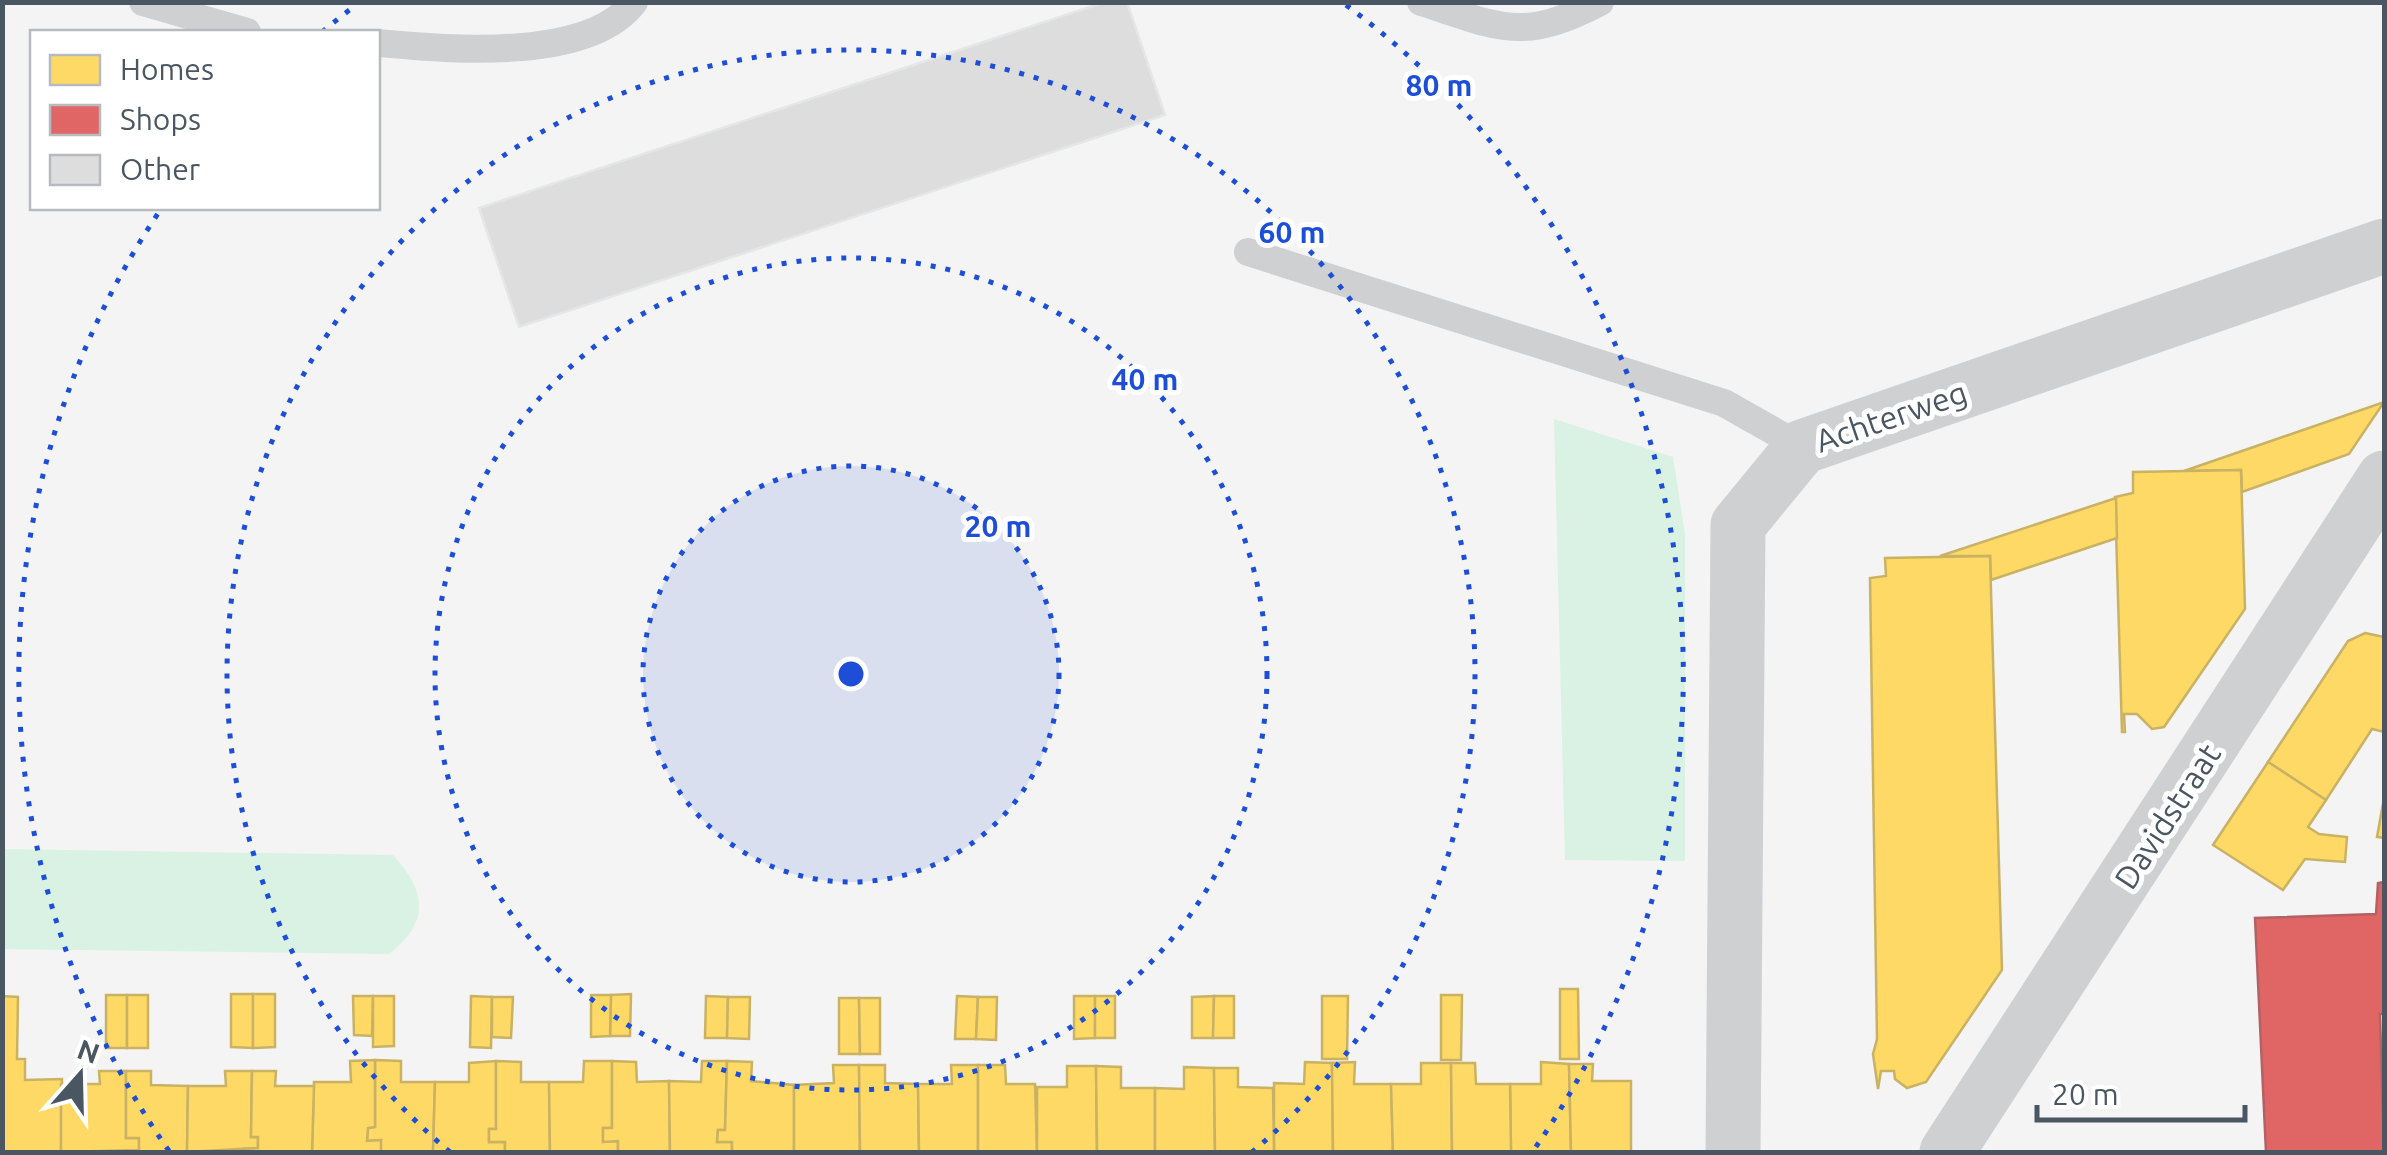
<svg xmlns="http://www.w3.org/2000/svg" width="2387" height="1155" viewBox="0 0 2387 1155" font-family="Ubuntu,sans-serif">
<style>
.green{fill:#d9f2e3}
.homes{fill:#ffd966;stroke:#c9b264;stroke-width:2.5}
.shops{fill:#e06666;stroke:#b36164;stroke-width:2.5}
.building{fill:#ddddde;stroke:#e5e6e7;stroke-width:2.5}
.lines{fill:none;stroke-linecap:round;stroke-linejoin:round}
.lane{stroke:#ced0d2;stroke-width:28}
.street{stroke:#ced0d2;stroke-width:55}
.ring{fill:none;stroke:#1d4ed8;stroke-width:5;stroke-dasharray:5 10}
.labels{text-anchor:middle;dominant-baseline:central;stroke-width:10;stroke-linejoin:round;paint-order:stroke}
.street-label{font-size:32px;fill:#4a5661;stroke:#fff}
.centre{fill:#1d4ed8;stroke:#fff;stroke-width:5}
.ring-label{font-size:30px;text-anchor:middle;font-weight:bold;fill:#1d4ed8;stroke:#fff;stroke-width:10;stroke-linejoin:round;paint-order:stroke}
</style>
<rect width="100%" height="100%" fill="#f4f4f4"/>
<!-- green -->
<g class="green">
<polygon points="1554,419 1673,457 1685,534 1685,861 1565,860"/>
<path d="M3 849 393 855C427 892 430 922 389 954L3 949Z"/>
</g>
<!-- homes -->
<g class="homes">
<polygon points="2384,402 2349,454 2242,492 2241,470 2184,471"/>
<polygon points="2241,470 2245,609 2164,727 2152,729 2137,714 2124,714 2125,732 2122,732 2115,497 2133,493 2133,472"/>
<polygon points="2116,498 2117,538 1991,580 1990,556 1940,556"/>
<polygon points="1990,556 2002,970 1926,1082 1907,1088 1895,1079 1894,1071 1881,1071 1878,1089 1873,1054 1877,1039 1870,578 1886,576 1885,558"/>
<polygon points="2365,633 2384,637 2384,732 2372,729 2326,800 2268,762 2348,641"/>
<polygon points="2268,762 2326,800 2308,827 2319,834 2347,837 2345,862 2305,859 2283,890 2213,845"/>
<polygon points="2384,798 2384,838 2377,837"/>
<polygon points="1560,989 1578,989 1579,1059 1560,1059"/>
<polygon points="231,994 253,994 253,1048 231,1047"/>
<polygon points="253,994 275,994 275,1047 253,1048"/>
<polygon points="631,994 630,1036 610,1036 611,995"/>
<rect x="106" y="995" width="21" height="53"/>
<rect x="127" y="995" width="21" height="53"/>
<polygon points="591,995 611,995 610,1036 591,1037"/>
<polygon points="1441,995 1462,995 1461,1060 1441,1060"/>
<polygon points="2,996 18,997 17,1059 25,1059 25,1080 62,1079 61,1152 3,1152"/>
<polygon points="353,996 373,996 372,1036 354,1035"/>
<polygon points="373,996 394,996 394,1046 373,1047"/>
<polygon points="471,996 492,997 491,1048 470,1047"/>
<polygon points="706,996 728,997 727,1038 705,1038"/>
<polygon points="957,996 978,997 976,1039 955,1039"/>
<polygon points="1074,996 1095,996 1095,1038 1074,1039"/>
<rect x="1095" y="996" width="20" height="42"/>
<polygon points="1214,996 1213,1038 1192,1038 1192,997"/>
<polygon points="1214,996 1234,996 1234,1038 1213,1038"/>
<polygon points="1322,996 1348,996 1347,1059 1322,1059"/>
<polygon points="492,997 513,997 511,1038 492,1037"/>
<polygon points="728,997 750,997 749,1039 727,1038"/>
<polygon points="978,997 997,997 996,1040 976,1039"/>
<polygon points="839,998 859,998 860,1054 839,1054"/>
<polygon points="859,998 880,998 880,1054 860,1054"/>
<polygon points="375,1060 401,1061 401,1082 435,1082 433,1152 380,1152 381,1140 367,1141 368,1128 375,1127"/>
<polygon points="375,1060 375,1127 368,1128 367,1141 381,1140 381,1152 312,1152 314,1082 351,1082 350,1061"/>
<polygon points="496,1061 496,1129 489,1129 489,1142 505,1142 505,1152 433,1152 435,1082 469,1082 469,1063"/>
<polygon points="496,1061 521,1062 521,1082 549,1082 550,1152 505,1152 505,1142 489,1142 489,1129 496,1129"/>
<polygon points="584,1061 612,1061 612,1128 603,1128 603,1142 618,1141 618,1152 550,1152 549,1082 583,1082"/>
<polygon points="612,1061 636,1062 637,1082 669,1081 670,1152 618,1152 618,1141 603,1142 603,1128 612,1128"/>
<polygon points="702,1061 727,1061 725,1130 718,1130 717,1142 732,1142 732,1152 670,1152 669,1081 701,1082"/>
<polygon points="727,1061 752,1062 751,1081 794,1085 794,1152 732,1152 732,1142 717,1142 718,1130 725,1130"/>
<polygon points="1305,1062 1332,1063 1333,1152 1274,1152 1274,1083 1304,1084"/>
<polygon points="1355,1062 1354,1084 1391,1084 1393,1152 1333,1152 1332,1063"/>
<polygon points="1541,1062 1569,1064 1571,1152 1511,1152 1510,1084 1541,1084"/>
<polygon points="1421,1063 1451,1063 1452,1152 1393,1152 1391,1084 1421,1084"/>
<polygon points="1451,1063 1475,1063 1476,1084 1510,1084 1511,1152 1452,1152"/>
<polygon points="1569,1064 1593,1064 1592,1081 1631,1081 1631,1152 1571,1152"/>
<polygon points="833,1065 859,1065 860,1152 794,1152 794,1085 834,1083"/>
<polygon points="859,1065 885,1065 885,1083 918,1084 919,1152 860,1152"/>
<polygon points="951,1065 978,1065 978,1152 919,1152 918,1084 952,1084"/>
<polygon points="978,1065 1005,1065 1006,1084 1035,1084 1037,1152 978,1152"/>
<polygon points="1067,1066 1096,1066 1097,1152 1037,1152 1037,1087 1067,1087"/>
<polygon points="1096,1066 1121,1067 1121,1088 1155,1088 1155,1152 1097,1152"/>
<polygon points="1184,1067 1214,1068 1215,1152 1155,1152 1155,1088 1184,1089"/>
<polygon points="1214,1068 1238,1068 1238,1087 1273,1088 1274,1152 1215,1152"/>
<polygon points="99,1071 126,1071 126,1138 139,1138 139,1150 61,1152 61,1084 100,1084"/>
<polygon points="126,1071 151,1071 151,1085 188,1086 187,1152 124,1152 139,1150 139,1138 126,1138"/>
<polygon points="225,1071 252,1071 251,1137 258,1137 258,1148 187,1152 188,1086 226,1086"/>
<polygon points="252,1071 276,1071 275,1086 314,1086 312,1152 243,1152 243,1149 258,1148 258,1137 251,1137"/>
</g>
<!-- shops -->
<polygon class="shops" points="2384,882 2384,1014 2380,1014 2384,1152 2266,1152 2255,918 2376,914 2378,883"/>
<!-- building -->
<polygon class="building" points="1105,2 1127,2 1165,115 519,327 479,208"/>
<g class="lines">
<!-- lane -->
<g class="lane">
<polyline points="143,2 247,32"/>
<path d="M1421 2C1500 27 1521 43 1600 2"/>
<path d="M378 43C446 49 588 63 634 2"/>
<polyline points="1248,252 1724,403 1802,447"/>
</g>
<!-- street -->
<g class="street">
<polyline points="1733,1152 1738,525 1802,447 2384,246"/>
<polyline points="1947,1152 2384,478"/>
</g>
</g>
<!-- distance rings -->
<circle cx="851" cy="674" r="208" fill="#1d4ed8" fill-opacity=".12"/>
<g class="ring">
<circle cx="851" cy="674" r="208"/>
<circle cx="851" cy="674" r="416"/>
<path d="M450 1152A624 624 0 1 1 1252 1152"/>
<path d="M169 1151A832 832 0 0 1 161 209M322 32A832 832 0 0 1 356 5M1346 5A832 832 0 0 1 1533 1151"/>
</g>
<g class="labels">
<!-- street labels -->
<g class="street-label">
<text transform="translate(1891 416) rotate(-19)">Achterweg</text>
<text transform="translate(2167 816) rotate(-57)">Davidstraat</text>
</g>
</g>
<circle cx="851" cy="674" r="15" class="centre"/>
<g class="ring-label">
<text x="1439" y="96">80 m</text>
<text x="1292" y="243">60 m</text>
<text x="1145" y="390">40 m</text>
<text x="998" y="537">20 m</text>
</g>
<!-- border -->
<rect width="2387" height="1155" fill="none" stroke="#4a5661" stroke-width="10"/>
<!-- legend -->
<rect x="30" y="30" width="350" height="180" fill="#ffffff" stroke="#b7bbc0" stroke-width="2.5"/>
<rect x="50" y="55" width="50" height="30" fill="#ffd966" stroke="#b7bbc0" stroke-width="2.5"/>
<text x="120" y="80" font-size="30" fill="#4a5661">Homes</text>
<rect x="50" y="105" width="50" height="30" fill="#e06666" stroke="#b7bbc0" stroke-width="2.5"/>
<text x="120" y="130" font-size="30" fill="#4a5661">Shops</text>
<rect x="50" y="155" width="50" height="30" fill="#ddddde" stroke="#b7bbc0" stroke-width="2.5"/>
<text x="120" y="180" font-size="30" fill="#4a5661">Other</text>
<!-- north arrow -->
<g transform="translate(80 1075) rotate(20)" stroke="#ffffff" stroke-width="8" paint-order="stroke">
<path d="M0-8L18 38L0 25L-18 38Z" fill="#4a5661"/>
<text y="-15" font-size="28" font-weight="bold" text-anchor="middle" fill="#4a5661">N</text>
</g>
<!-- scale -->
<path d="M2037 1105v15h208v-15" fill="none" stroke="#4a5661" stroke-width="5"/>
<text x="2052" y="1105" font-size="30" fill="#4a5661" stroke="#ffffff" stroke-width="8" paint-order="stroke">20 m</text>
</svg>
